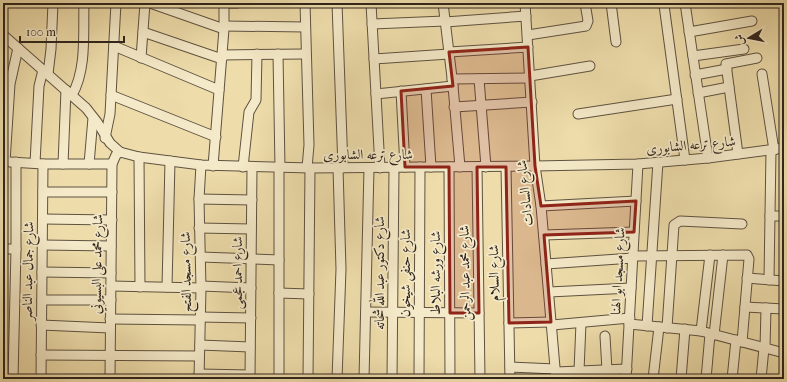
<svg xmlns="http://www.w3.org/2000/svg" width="787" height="382" viewBox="0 0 787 382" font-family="'IM FELL French Canon',Amiri,serif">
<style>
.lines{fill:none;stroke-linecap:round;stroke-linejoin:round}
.minor-casing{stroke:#5e5240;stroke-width:11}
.minor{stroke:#f4e9c8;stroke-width:9}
.marked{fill:#8f2418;fill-opacity:0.2;stroke:#8f2418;stroke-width:3;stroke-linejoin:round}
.labels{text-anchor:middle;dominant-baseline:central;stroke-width:3.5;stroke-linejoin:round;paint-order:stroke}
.street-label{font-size:14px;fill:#2e241c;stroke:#f4e9c8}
</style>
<rect width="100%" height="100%" fill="#eeddab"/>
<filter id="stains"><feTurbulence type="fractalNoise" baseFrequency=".005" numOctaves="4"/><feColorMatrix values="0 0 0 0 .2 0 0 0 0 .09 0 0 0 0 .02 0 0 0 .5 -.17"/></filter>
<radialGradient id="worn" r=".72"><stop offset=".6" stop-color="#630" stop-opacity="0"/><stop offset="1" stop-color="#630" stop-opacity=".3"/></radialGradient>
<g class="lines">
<defs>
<g id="minor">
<polyline points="150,3 224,29"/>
<polyline points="224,3 237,3"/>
<polyline points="305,3 309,145 307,168"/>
<polyline points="337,3 343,168"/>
<polyline points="371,3 380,168"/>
<polyline points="443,3 453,86 460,167"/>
<polyline points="525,3 535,166 541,206 556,379"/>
<polyline points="611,3 616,42"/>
<polyline points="685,3 708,158"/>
<polyline points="664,5 685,160"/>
<polyline points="445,22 526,16"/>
<polyline points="372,24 445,21"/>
<polyline points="224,26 305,27"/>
<polyline points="143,32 222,59"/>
<polyline points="689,32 752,21"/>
<polyline points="3,35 86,108 97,122 110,143 120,152 139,157 201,165 310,168 535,166 638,164 708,158 784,148"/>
<polyline points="528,35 586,26 588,21 585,3"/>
<polyline points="114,46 219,90"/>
<polyline points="449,52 528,47"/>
<polyline points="278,54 280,168"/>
<polyline points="222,55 305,54"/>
<polyline points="693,56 744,49"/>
<polyline points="141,58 145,3"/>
<polyline points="374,59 449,54"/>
<polyline points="48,74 51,49 53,3"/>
<polyline points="762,74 774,150"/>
<polyline points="695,75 727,69"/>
<polyline points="530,76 590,66"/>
<polyline points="452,79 530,78"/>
<polyline points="479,79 486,167"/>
<polyline points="426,89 431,167"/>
<polyline points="401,91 405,167"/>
<polyline points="698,93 729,87"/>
<polyline points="376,94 453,86"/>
<path d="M72 95C87 69 83 32 84 3"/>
<polyline points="111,95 216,137"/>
<polyline points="454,107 532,102"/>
<polyline points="578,114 677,99"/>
<polyline points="105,138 110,114 116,3"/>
<polyline points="738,154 726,64 757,58"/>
<polyline points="139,157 140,287"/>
<polyline points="5,162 10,84 18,48"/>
<polyline points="10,162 43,164 112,164"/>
<polyline points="35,163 39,86 43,70"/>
<polyline points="63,164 66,90"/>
<polyline points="89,164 93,118"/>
<polyline points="213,166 224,29 224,3"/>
<polyline points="243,167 249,112 256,100 257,54"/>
<polyline points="449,167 450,379"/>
<polyline points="477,167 480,379"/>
<polyline points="506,167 510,379"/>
<polyline points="43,192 112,192"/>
<polyline points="199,199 252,200"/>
<polyline points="541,206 636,201"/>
<polyline points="770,216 784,216"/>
<polyline points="43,219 112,220"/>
<polyline points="199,228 251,229"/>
<polyline points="544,235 634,232"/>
<polyline points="42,245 111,246"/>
<polyline points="3,249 16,249"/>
<polyline points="633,256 747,255 749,259 742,342"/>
<polyline points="201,257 279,260"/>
<polyline points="546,264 633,258"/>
<polyline points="42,272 111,273"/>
<polyline points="747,278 784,281"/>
<polyline points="769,280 771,150"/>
<polyline points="111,286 201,288"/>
<polyline points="201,286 251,288"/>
<polyline points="167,287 170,161"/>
<polyline points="549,292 631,288"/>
<polyline points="279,293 309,294"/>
<polyline points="42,300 111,300"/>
<polyline points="745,307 784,309"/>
<polyline points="366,312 479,313"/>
<polyline points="200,317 251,318"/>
<polyline points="110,319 200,320"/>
<polyline points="509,323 551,322"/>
<polyline points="629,324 701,331 784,353"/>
<polyline points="41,325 110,328"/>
<polyline points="552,325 630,318"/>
<polyline points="647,326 658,162"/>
<polyline points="667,328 674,225 680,221 742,224"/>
<polyline points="701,331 710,255"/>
<polyline points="714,335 723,255"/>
<polyline points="605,336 607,370"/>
<polyline points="200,345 250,347"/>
<polyline points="765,348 766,308"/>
<polyline points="41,355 199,356"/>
<polyline points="510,367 555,369"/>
<polyline points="579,371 581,323"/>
<polyline points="556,372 627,369"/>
<polyline points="199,374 250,375"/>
<polyline points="13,379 16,249 16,162"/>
<polyline points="41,379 43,164"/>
<polyline points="110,379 112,164 116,155 120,152"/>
<polyline points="199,379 201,288 199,199 201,165"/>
<polyline points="250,379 252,167"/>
<polyline points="279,379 279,168"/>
<polyline points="308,379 310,168"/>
<polyline points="337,379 341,269 338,168"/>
<polyline points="364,379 369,168"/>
<polyline points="392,379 394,168"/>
<polyline points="419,379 420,167"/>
<polyline points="626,379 638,164"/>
<polyline points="653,379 659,327"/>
<polyline points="681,379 685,329"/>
<polyline points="706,379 710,334"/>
<polyline points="732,379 736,340"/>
<polyline points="761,379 764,348"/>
</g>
</defs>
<!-- minor casing -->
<use href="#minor" class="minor-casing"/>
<!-- minor -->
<use href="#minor" class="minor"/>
</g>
<!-- marked area -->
<path class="marked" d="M528 47 535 166 541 206 636 201 634 232 544 235 551 322 509 323 506 167H477L479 313H450L449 167H405L401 91 453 86 449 52Z"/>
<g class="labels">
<!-- street labels -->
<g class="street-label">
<text transform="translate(691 145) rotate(-5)">شارع ترعه الشابورى</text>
<text x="368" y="154">شارع ترعه الشابورى</text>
<text transform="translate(525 193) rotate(-96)">شارع السادات</text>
<text transform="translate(97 264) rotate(-89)">شارع محمد على البسيوني</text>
<text transform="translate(28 271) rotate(-89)">شارع جمال عبد الناصر</text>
<text transform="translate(618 271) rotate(-87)">شارع مسجد ابو الهنا</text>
<text transform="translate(186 272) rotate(-91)">شارع مسجد الفتح</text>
<text transform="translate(237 273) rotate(-90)">شارع احمد عجمى</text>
<text transform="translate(379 273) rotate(-90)">شارع دكتور عبد الله شحاته</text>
<text transform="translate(405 273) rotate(-90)">شارع حنفى شيخون</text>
<text transform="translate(435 273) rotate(-90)">شارع ورشه البلاط</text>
<text transform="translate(465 273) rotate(-91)">شارع محمد عبد الرحمن</text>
<text transform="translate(494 273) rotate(-91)">شارع السلام</text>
</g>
</g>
<!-- margin -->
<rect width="787" height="382" fill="none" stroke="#eeddab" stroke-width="16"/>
<rect x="4" y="4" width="779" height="374" fill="none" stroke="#2e241c" stroke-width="2"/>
<rect x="8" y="8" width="771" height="366" fill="none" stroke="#2e241c"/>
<!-- north arrow -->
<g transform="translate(749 38) rotate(260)" stroke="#f4e9c8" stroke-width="3" paint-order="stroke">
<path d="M0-3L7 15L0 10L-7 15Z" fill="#2e241c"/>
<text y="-6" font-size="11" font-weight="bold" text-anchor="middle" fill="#2e241c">ش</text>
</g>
<!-- scale -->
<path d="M20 36v6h104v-6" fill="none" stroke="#2e241c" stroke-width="2"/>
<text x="26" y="36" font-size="12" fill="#2e241c" stroke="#f4e9c8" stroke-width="3" paint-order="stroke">100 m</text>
<rect width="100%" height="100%" filter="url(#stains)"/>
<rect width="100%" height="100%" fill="url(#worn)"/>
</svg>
